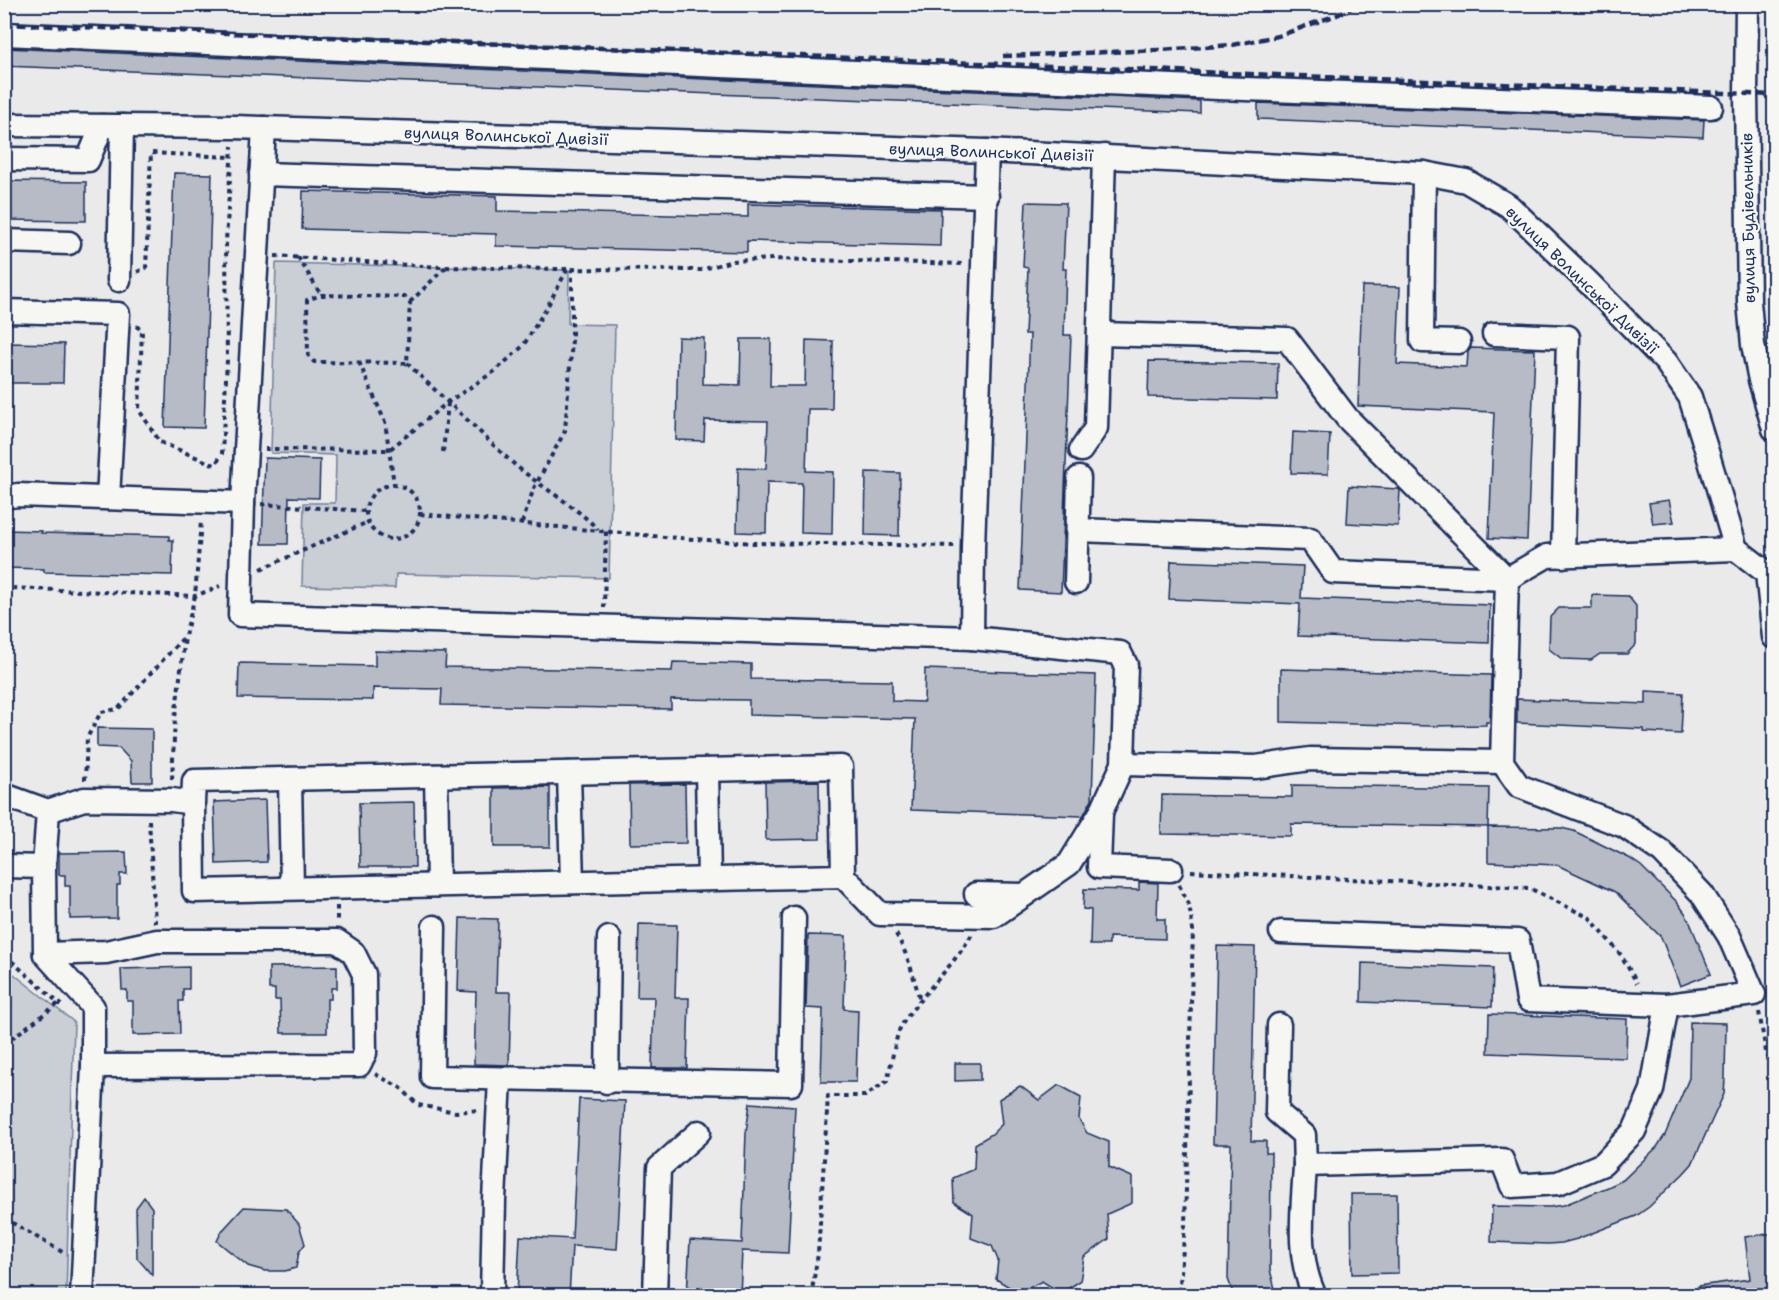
<svg xmlns="http://www.w3.org/2000/svg" width="1779" height="1300" viewBox="0 0 1779 1300" font-family="'Shantell Sans',sans-serif">
<style>
.green{fill:#caced5;stroke:#727e9a;stroke-width:1.5}
.building{fill:#b6bbc6;stroke:#1b2f5e;stroke-width:1.5}
.lines{fill:none;stroke-linecap:round;stroke-linejoin:round}
.minor-casing{stroke:#1b2f5e;stroke-width:27}
.path{stroke:#1b2f5e;stroke-width:4;stroke-dasharray:4.5 4.5;stroke-linecap:butt}
.minor{stroke:#f6f6f2;stroke-width:22}
.rail{stroke:#1b2f5e;stroke-width:4.5;stroke-dasharray:9 4.5;stroke-linecap:butt}
.labels{text-anchor:middle;dominant-baseline:central;stroke-width:4.5;stroke-linejoin:round;paint-order:stroke}
.street-label{font-size:16px;fill:#1b2f5e;stroke:#f6f6f2}
</style>
<rect width="100%" height="100%" fill="#e9eae9"/>
<filter id="ink" filterUnits="userSpaceOnUse"><feTurbulence type="fractalNoise" baseFrequency=".0167" numOctaves="2"/><feDisplacementMap in="SourceGraphic" scale="12" xChannelSelector="R" yChannelSelector="G"/><feConvolveMatrix kernelMatrix="1 2 1 2 8 2 1 2 1" color-interpolation-filters="sRGB"/></filter>
<g filter="url(#ink)">
<!-- green -->
<g class="green">
<polygon points="276,263 569,270 568,324 615,325 609,578 396,574 395,588 302,586 304,503 335,503 336,455 271,453"/>
<polygon points="5,967 74,1022 66,1295 5,1295"/>
</g>
<!-- building -->
<g class="building">
<polygon points="4,48 1200,101 1200,113 4,66"/>
<polygon points="1258,103 1704,120 1703,137 1258,119"/>
<polygon points="174,173 212,174 204,428 165,427"/>
<polygon points="4,181 86,182 86,221 4,220"/>
<polygon points="303,191 497,196 497,211 591,213 748,217 748,204 941,209 940,246 747,241 747,252 496,246 496,234 302,229"/>
<polygon points="1026,202 1066,203 1063,269 1066,269 1064,335 1071,335 1061,592 1020,590 1030,334 1025,334 1028,268 1023,267"/>
<polygon points="1362,286 1400,287 1397,364 1467,367 1468,352 1471,348 1535,350 1527,540 1489,538 1494,412 1358,406"/>
<polygon points="678,337 704,338 703,384 740,385 741,339 771,339 770,386 805,386 806,340 833,341 832,409 808,409 806,471 833,472 832,534 801,533 802,483 767,482 766,533 737,532 738,468 766,469 768,421 705,420 704,441 676,440"/>
<polygon points="4,343 64,344 63,383 4,383"/>
<polygon points="1149,361 1278,363 1277,400 1148,397"/>
<polygon points="1293,432 1330,434 1328,474 1291,473"/>
<polygon points="265,458 320,460 319,498 289,497 288,544 262,544"/>
<polygon points="866,472 900,473 899,536 865,535"/>
<polygon points="1349,486 1398,489 1400,490 1398,526 1347,523"/>
<polygon points="1669,500 1674,522 1653,524 1649,503"/>
<polygon points="4,530 42,531 41,533 169,536 169,540 173,540 172,575 44,572 44,569 4,568"/>
<polygon points="1171,561 1303,566 1301,598 1490,605 1489,643 1298,636 1300,604 1169,599"/>
<polygon points="1592,595 1628,596 1636,606 1636,644 1627,654 1600,654 1591,660 1562,659 1549,649 1550,617 1559,608 1592,608"/>
<polygon points="375,651 446,653 445,667 672,671 673,662 751,664 751,679 892,681 892,701 924,702 925,669 1096,675 1092,799 1083,816 911,810 915,719 749,715 749,700 671,699 671,709 441,705 442,689 373,688 373,700 238,698 239,663 375,666"/>
<polygon points="1281,669 1491,675 1490,722 1486,722 1486,725 1430,726 1281,722"/>
<polygon points="1646,691 1683,693 1681,734 1644,732 1644,729 1517,723 1517,699 1646,704"/>
<polygon points="97,728 152,729 152,782 132,782 131,761 119,748 97,747"/>
<polygon points="819,781 820,839 766,840 765,782"/>
<polygon points="685,784 686,843 630,844 629,785"/>
<polygon points="1292,785 1489,788 1488,827 1291,824 1291,836 1161,834 1162,795 1292,797"/>
<polygon points="550,787 550,847 494,847 494,788"/>
<polygon points="265,800 267,862 216,864 214,802"/>
<polygon points="414,802 415,867 360,867 359,803"/>
<polygon points="1488,827 1561,828 1574,831 1629,858 1641,866 1677,902 1685,913 1691,925 1711,974 1680,986 1661,937 1615,892 1557,865 1488,862"/>
<polygon points="126,852 127,874 120,874 120,885 117,885 117,918 70,919 70,886 65,886 65,875 59,875 59,853"/>
<polygon points="1139,882 1158,883 1157,919 1165,919 1165,939 1109,937 1109,945 1090,945 1091,910 1083,909 1084,889 1139,890"/>
<polygon points="460,918 498,919 496,992 511,992 509,1065 474,1064 476,992 458,991"/>
<polygon points="639,924 677,925 675,998 689,998 687,1068 652,1068 654,997 637,997"/>
<polygon points="808,935 846,936 844,1009 858,1010 856,1082 821,1082 823,1009 806,1008"/>
<polygon points="1217,946 1255,947 1251,1141 1266,1141 1266,1153 1271,1153 1270,1270 1277,1296 1234,1296 1228,1279 1231,1144 1213,1144"/>
<polygon points="1362,963 1493,968 1492,1007 1361,1002"/>
<polygon points="337,966 337,988 331,988 331,999 327,999 327,1033 281,1033 280,1000 275,1000 275,989 269,989 269,967"/>
<polygon points="189,967 189,989 183,989 183,1001 179,1001 180,1034 133,1035 133,1001 127,1001 127,990 122,990 121,969"/>
<polygon points="1489,1014 1627,1019 1626,1058 1488,1053"/>
<polygon points="1690,1022 1726,1023 1725,1078 1724,1094 1718,1107 1692,1164 1683,1174 1649,1207 1636,1216 1577,1239 1562,1243 1548,1244 1491,1242 1492,1206 1550,1207 1564,1205 1608,1187 1623,1180 1657,1147 1665,1135 1689,1078"/>
<polygon points="955,1063 980,1063 980,1080 955,1081"/>
<polygon points="1059,1085 1081,1097 1079,1119 1087,1133 1109,1142 1109,1167 1132,1177 1132,1203 1107,1214 1109,1239 1084,1257 1080,1281 1061,1293 1042,1281 1019,1293 996,1279 998,1260 992,1246 971,1238 973,1214 954,1202 953,1178 974,1169 975,1144 992,1134 1002,1124 999,1099 1020,1086 1039,1100"/>
<polygon points="579,1099 625,1101 617,1249 572,1246 569,1296 517,1296 520,1236 572,1239"/>
<polygon points="750,1103 795,1106 788,1253 742,1251 740,1296 687,1296 690,1240 742,1243 746,1133"/>
<polygon points="1351,1194 1397,1194 1398,1273 1352,1274"/>
<polygon points="144,1197 152,1208 152,1275 137,1258 136,1208"/>
<polygon points="244,1207 286,1209 299,1224 305,1244 299,1252 296,1268 285,1271 265,1271 248,1266 217,1241 222,1231"/>
<polygon points="1774,1233 1774,1296 1699,1296 1698,1286 1750,1279 1745,1237"/>
</g>
<g class="lines">
<defs>
<g id="minor">
<polyline points="1747,4 1746,93 1749,302 1753,345 1760,380 1774,429"/>
<polyline points="4,34 1218,88 1711,107"/>
<polyline points="4,125 234,127 987,151 1424,173 1466,181 1509,206 1589,283 1666,362 1690,397 1709,458 1736,549 1767,573"/>
<polyline points="264,128 243,503 240,615 972,638 973,547 987,151"/>
<polyline points="4,159 88,160 102,126"/>
<polyline points="1424,173 1422,341 1459,342"/>
<polyline points="261,174 987,196"/>
<polyline points="4,241 69,243"/>
<polyline points="119,280 122,126"/>
<polyline points="4,311 118,314 108,498"/>
<polyline points="1099,334 1287,339 1347,418 1507,579"/>
<polyline points="1494,334 1568,337 1563,556"/>
<polyline points="1081,450 1096,428 1104,156"/>
<polyline points="4,497 18,495 243,503"/>
<polyline points="1078,530 1310,539 1333,572 1507,579"/>
<polyline points="1767,573 1774,637"/>
<polyline points="1076,582 1079,478"/>
<polyline points="1123,764 1256,767 1310,759 1502,762"/>
<polyline points="707,770 709,879"/>
<polyline points="569,773 572,882"/>
<polyline points="436,776 438,885"/>
<polyline points="290,779 292,888"/>
<polyline points="4,795 48,811 44,867 4,866"/>
<polyline points="48,811 84,799 172,800 193,803 194,781 841,767 843,876 194,891 193,803"/>
<polyline points="1101,813 1099,867 1171,870"/>
<polyline points="44,867 45,954 93,1007 93,1066 82,1296"/>
<polyline points="843,876 880,914 994,916 1069,864 1101,812 1123,764 1126,665 1120,653 972,638"/>
<polyline points="976,894 1024,895"/>
<polyline points="434,927 432,1077 791,1084 794,918"/>
<polyline points="1281,932 1518,941 1528,1000 1667,1005"/>
<polyline points="45,954 106,952 157,941 337,941 353,952 364,974 365,1053 359,1065 93,1066"/>
<polyline points="1279,1025 1277,1112 1304,1135 1305,1165"/>
<polyline points="607,1082 609,938"/>
<polyline points="492,1296 494,1200 500,1079"/>
<polyline points="655,1296 659,1168 699,1132"/>
<path d="M1315 1296C1295 1256 1303 1208 1305 1165L1502 1160 1512 1186 1558 1183 1603 1164 1634 1131 1652 1090 1667 1005 1754 994 1729 936 1702 894 1662 852 1624 826 1519 786 1502 762 1507 579 1547 556 1736 549"/>
</g>
</defs>
<!-- minor casing -->
<use href="#minor" class="minor-casing"/>
<!-- path -->
<g class="path">
<polyline points="275,256 439,267 557,269 701,270 732,261 772,259 965,264"/>
<polyline points="298,257 321,295"/>
<polyline points="137,272 146,268 151,153 231,157"/>
<polygon points="321,295 405,297 410,302 407,363 314,362 308,355 307,300"/>
<polyline points="410,302 446,267"/>
<polyline points="136,326 142,330 139,410 160,442 215,465 222,454 227,360 226,241 232,146"/>
<polyline points="359,362 385,422 394,484"/>
<path d="M407 363C426 382 445 399 464 417 485 436 503 456 525 473 549 492 577 507 598 530"/>
<polyline points="265,449 389,450 448,402 495,371 523,346 547,307 567,270"/>
<polyline points="443,452 448,403"/>
<circle cx="393" cy="512" r="27"/>
<polyline points="261,504 365,511"/>
<polyline points="420,514 664,537 753,543 955,546"/>
<polyline points="522,523 534,488 565,431 572,340 572,269"/>
<polyline points="261,569 368,522"/>
<polyline points="4,590 11,588 195,596 220,586"/>
<polyline points="604,608 606,531"/>
<polyline points="172,779 175,718 185,637"/>
<polyline points="85,780 87,738 101,712 118,709 185,636 195,596 201,521"/>
<polyline points="149,820 155,923"/>
<polyline points="1191,871 1529,888 1590,918 1621,955 1637,983"/>
<polyline points="1179,885 1189,905 1193,930 1185,1225 1179,1296"/>
<polyline points="337,906 337,923"/>
<path d="M896 934C908 955 914 977 920 1001"/>
<polyline points="4,958 8,958 61,1005"/>
<polyline points="1759,1012 1774,1097"/>
<polyline points="4,1044 59,1003"/>
<polyline points="375,1074 401,1088 418,1105 456,1112 479,1110"/>
<polyline points="4,1218 64,1253"/>
<path d="M811 1296 818 1254 828 1096H865L887 1081C891 1067 895 1038 901 1026 921 994 954 966 972 934"/>
</g>
<!-- minor -->
<use href="#minor" class="minor"/>
<!-- rail -->
<g class="rail">
<polyline points="4,24 1774,95"/>
<polyline points="1003,56 1161,50 1232,45 1278,36 1337,15 1359,4"/>
</g>
</g>
</g>
<g class="labels">
<!-- street labels -->
<g class="street-label">
<text transform="translate(506 136) rotate(2)">вулиця Волинської Дивізії</text>
<text transform="translate(991 152) rotate(2)">вулиця Волинської Дивізії</text>
<text transform="translate(1748 218) rotate(-91)">вулиця Будівельників</text>
<text transform="translate(1582 280) rotate(44)">вулиця Волинської Дивізії</text>
</g>
</g>
<!-- margin -->
<rect width="1779" height="1300" fill="none" stroke="#f6f6f2" stroke-width="24"/>
<rect x="12" y="12" width="1755" height="1276" fill="none" stroke="#1b2f5e" stroke-width="2" filter="url(#ink)"/>
</svg>
